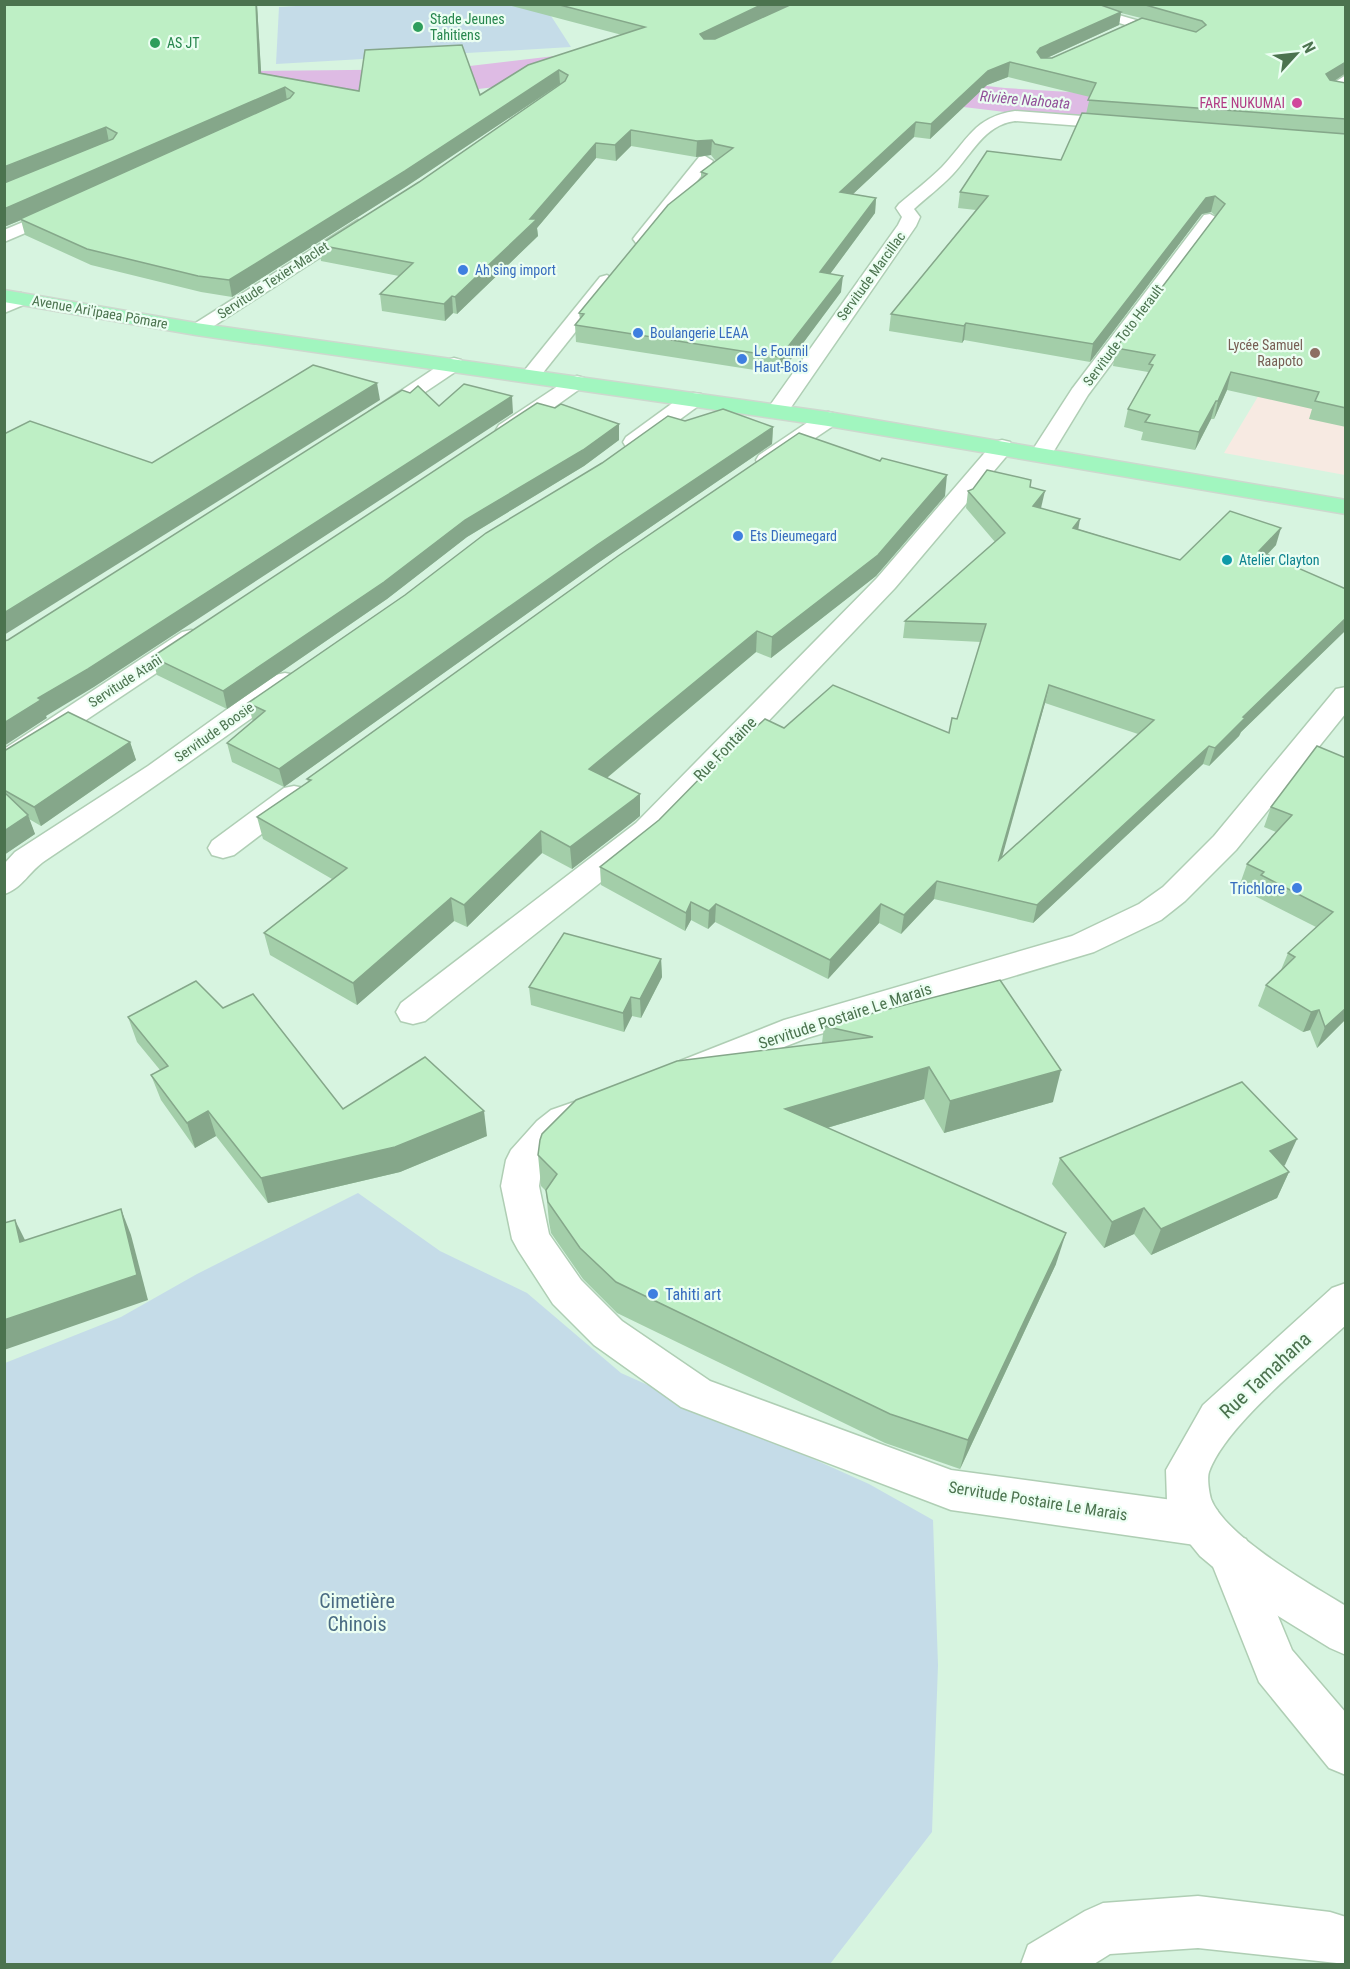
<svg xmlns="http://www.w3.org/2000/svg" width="1350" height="1969" viewBox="0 0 1350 1969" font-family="'Roboto Condensed',sans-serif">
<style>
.residential{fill:#d7f4e0}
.education{fill:#f7eae2}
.green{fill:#c5dce8}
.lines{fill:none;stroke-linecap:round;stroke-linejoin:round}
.river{fill:#debbe4;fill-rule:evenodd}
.minor-casing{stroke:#afceb4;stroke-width:3}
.tertiary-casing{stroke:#afceb4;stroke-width:3}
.primary-casing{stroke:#cdd8ce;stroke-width:3}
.minor{fill:#fff;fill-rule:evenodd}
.tertiary{fill:#fff;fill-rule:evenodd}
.primary{fill:#a1f6bf;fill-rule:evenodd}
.wall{fill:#a3cea9;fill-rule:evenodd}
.shaded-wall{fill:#85a78a}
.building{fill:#beefc5;stroke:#85a78a;stroke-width:1.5;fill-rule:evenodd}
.leisure-dot{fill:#2e9e5b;stroke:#ebfef2;stroke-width:2}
.hotel-dot{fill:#d1479c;stroke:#ebfef2;stroke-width:2}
.shop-dot{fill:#3f7fe0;stroke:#ebfef2;stroke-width:2}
.education-dot{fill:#8d6e63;stroke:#ebfef2;stroke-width:2}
.culture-dot{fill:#0f9aa8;stroke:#ebfef2;stroke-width:2}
.labels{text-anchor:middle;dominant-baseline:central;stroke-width:4.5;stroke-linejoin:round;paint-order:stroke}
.far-leisure-label{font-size:14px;fill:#27864d;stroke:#ebfef2;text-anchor:start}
.far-hotel-label{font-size:14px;fill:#b23c85;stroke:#ebfef2;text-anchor:end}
.far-shop-label{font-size:14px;fill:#366cbe;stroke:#ebfef2;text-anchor:start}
.far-street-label{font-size:14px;fill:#4c734f;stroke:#ebfef2}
.far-education-label{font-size:14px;fill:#785e54;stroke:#ebfef2;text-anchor:end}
.far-culture-label{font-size:14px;fill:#0d838f;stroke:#ebfef2;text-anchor:start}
.far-water-label{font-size:15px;font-style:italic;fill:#925099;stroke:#ebfef2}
.street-label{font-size:16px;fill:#4c734f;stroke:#ebfef2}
.shop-label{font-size:16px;fill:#366cbe;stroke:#ebfef2;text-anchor:end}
.near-street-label{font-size:20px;fill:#4c734f;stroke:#ebfef2}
.near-park-label{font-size:20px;fill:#4a6b83;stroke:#ebfef2}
</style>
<rect width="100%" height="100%" fill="#e5fbed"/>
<!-- residential -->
<rect class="residential" x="5" y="5" width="1340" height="1959"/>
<!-- education -->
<polygon class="education" points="1345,252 1345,475 1224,453"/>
<!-- green -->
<g class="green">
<polygon points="330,4 544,5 571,47 276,64 279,7"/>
<polygon points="358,1193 440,1251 527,1293 621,1373 869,1484 933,1520 938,1665 932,1832 830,1964 5,1964 5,1363 121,1317 197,1274"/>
</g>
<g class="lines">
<!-- river -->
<g class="river">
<polygon points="597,51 640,53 654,57 660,65 654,73 640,77 597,75 444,93 242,95 4,77 4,53 242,71 444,69"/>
<polygon points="853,71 1005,88 1346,109 1346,135 1005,112 839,92 833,83 839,74"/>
</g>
<defs>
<g id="minor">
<polygon points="1059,4 1081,4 1177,32 1179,35 1172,39 1167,38"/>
<polygon points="1346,75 1346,97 1327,92 1324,89"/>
<path d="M1015 111 1122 119 1130 124 1122 129 1015 121C984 125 972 154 953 174 941 187 927 197 914 209L920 217 916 226 785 416H769L766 411 898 225 902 217 896 208 899 204C913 192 929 180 942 167 968 140 974 117 1015 111Z"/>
<polygon points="705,156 713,161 648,243 636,243 633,239 636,235 699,157"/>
<polygon points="64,205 70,206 73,210 70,214 4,242 4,230"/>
<polygon points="1210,214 1219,219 1088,395 1049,459 1033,459 1030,454 1072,389 1204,215"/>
<polygon points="358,220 367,225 364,229 203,333 189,333 186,329"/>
<polygon points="607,275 616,281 538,379 524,379 521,375 524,371 600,277"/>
<polygon points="21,293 31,299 28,303 4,313 4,299"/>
<polygon points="454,358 461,360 464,364 461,368 388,417 372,417 369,412 447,360"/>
<polygon points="577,376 584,378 587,382 584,386 515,435 499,435 496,430 499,425 570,378"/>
<polygon points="693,393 701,394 704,399 701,404 642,447 626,447 623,442 626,437 685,394"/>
<polygon points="828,412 836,414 839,419 836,424 775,465 759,465 756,460 759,455 820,414"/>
<polygon points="1002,440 1010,442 1013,447 1010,452 895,588 658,837 425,1021 413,1024 401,1021 396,1012 401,1003 636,823 877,578 994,442"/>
<polygon points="191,630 200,632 204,638 200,644 14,768 4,771 4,749 182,632"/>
<path d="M285 673 295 675 298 681 295 687C213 746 130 804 46 860 30 870 22 889 4 894V864L15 852 148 766 275 675Z"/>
<polygon points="1346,687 1346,713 1236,850 1185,901 1161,920 1094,952 807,1038 692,1083 680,1079 675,1070 680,1061 784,1020 1072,936 1139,904 1163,887 1214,836 1336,689"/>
<polygon points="294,786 304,788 309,795 304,802 234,855 223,858 212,855 208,848 212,841 284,788"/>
<polygon points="574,1102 587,1106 592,1116 587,1126 563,1141 542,1165 539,1186 549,1234 581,1280 622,1321 710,1381 951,1470 1202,1504 1217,1510 1224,1525 1219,1537 1230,1533 1246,1539 1292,1650 1346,1713 1346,1775 1329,1768 1259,1682 1208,1554 1213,1541 1202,1546 951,1510 681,1407 594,1345 553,1304 518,1250 512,1239 501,1186 506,1160 511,1150 537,1121 551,1110"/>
<polygon points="1198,1896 1330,1912 1346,1917 1346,1964 1198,1948 1110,1954 1094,1964 1021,1964 1028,1945 1085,1911 1103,1903"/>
</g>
<path id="tertiary" d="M1346 1283V1325C1308 1360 1225 1426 1209 1472 1207 1478 1209 1492 1211 1499 1225 1536 1311 1585 1346 1606V1655L1330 1648 1254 1601 1200 1556 1187 1540 1167 1501 1166 1470 1203 1405 1332 1288Z"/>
<polygon id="primary" points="4,290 196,323 828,412 1346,500 1346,514 828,426 196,335 4,302"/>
</defs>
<!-- minor casing -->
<use href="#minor" class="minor-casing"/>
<!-- tertiary casing -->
<use href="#tertiary" class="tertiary-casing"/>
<!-- primary casing -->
<use href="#primary" class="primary-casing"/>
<!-- minor -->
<use href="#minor" class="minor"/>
<!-- tertiary -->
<use href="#tertiary" class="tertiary"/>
<!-- primary -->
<use href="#primary" class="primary"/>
</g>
<!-- wall -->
<g class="wall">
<path d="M4 4H257L261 73 359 91 480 95 622 35 504 4H1346V73L1334 81 1346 83V427L1309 419 1312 409 1227 390 1214 419H1211L1195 450 1141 440 1143 432 1124 427 1128 409 1147 376 1148 372 1113 366 1116 348 1216 216 1211 212 1202 214 1090 362 964 340 962 343 889 331 891 314 976 210 958 208 960 192 1061 160 1086 114 1090 97 1008 77 987 85 930 139 914 137 853 194 876 198 875 213 830 274 841 292 780 374 576 342 575 325 580 319 579 313 701 179V172L717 160H715L711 155 696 157 631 146 616 161 596 158 537 228 538 236 457 314 453 313 445 321 382 311 380 294 399 276 321 261 319 245 419 182 560 84 407 186 232 297 201 292 91 265 25 235 21 220 4 227ZM1121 13 1141 18 1052 58H1047L1119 25Z"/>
<polygon points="685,421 773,427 772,444 598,563 284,787 232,762 227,743 253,722 248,703"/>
<polygon points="619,424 619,440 584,466 467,537 387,599 227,709 157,675 152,657"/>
<path d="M1030 487 1041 508 1078 529 1180 560 1276 545 1267 555 1346 589V630L1241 732 1239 736 1209 766 1203 764 1033 923 934 899 901 934 879 923 828 979 715 922 708 929 691 920 685 931 601 885 600 867 784 728 949 733 957 719 981 642 903 638 905 621 995 542 966 508 968 491ZM1045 703 1138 734 1001 858Z"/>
<polygon points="945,496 876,576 771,658 756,652 607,778 640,816 634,821 572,869 542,853 467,927 454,921 357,1005 270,955 264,933 332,879 263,839 257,817 308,782 307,779"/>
<polygon points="130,742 136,760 41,826 29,819 35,834 4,855 4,751"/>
<polygon points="1317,746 1346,1019 1317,1048 1310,1030 1303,1032 1258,1006 1266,985 1281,970 1288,953 1316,927 1253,895 1255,891 1240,884 1247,864 1276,832 1264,827 1271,807"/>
<polygon points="661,959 662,977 641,1018 632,1016 624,1032 531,1005 529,987"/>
<polygon points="1000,980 1053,1102 944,1133 924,1099 827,1128 1056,1264 960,1469 885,1443 617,1313 583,1279 551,1233 549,1222 546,1191 541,1186 538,1155 822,1043 824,1026"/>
<polygon points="223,1008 343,1109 487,1136 400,1172 268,1203 216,1136 195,1148 161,1100 151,1075 160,1070 137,1042 128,1017"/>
<polygon points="1060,1158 1285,1165 1284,1166 1289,1172 1277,1198 1151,1255 1134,1234 1104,1248 1052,1184"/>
</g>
<!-- shaded-wall -->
<g class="shaded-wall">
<polygon points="256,4 257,4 262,87 259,73"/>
<polygon points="763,4 792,4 700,47 700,34"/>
<polygon points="1121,12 1119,25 1038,62 1037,52 1040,48"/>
<polygon points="1010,62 1008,77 987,85 930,139 931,124 988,71"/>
<polygon points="1346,62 1346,73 1322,89 1326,74"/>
<polygon points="559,70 560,84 407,186 232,297 229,280"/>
<polygon points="285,87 287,101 20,219 21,220 4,227 4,209"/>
<polygon points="916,122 914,137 838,208 840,192"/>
<polygon points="106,127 109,142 4,185 4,167"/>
<polygon points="631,130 631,146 616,161 615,145"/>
<polygon points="712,140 711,155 696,157 697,141"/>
<polygon points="596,143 596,158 537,228 538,236 457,314 455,297 530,219"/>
<polygon points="1215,196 1211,212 1202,214 1090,362 1093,344 1206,198"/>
<polygon points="876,198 875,213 819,289 820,272"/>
<polygon points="843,276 841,292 780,374 780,357"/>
<polygon points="452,296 453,313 445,321 444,304"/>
<polygon points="966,323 964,340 962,343 964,326"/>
<polygon points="1231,372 1227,390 1214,419 1218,401"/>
<polygon points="377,383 380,400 4,635 4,613"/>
<polygon points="512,396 513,413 94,687 46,716 47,718 4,746 4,723 38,698"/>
<polygon points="1216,401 1211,419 1195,450 1199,432"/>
<polygon points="619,424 619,440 584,466 467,537 387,599 227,709 223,691 465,520"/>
<polygon points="773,427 772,444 598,563 284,787 279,769 597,545"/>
<polygon points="947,475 945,496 876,576 771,658 772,637"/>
<polygon points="1045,491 1041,508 1033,506"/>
<polygon points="1080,519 1077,537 1073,528"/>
<polygon points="1281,528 1276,545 1254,568 1259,551"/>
<polygon points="1346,618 1346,630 1241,732 1239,736 1209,766 1215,748 1243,717"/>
<polygon points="757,631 756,652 590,792 589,769"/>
<polygon points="1049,685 1045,703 996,879 999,860"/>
<polygon points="130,742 136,760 41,826 34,807"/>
<polygon points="1209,746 1203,764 1033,923 1037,905"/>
<polygon points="640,794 640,816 634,821 572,869 570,847"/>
<polygon points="28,815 35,834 4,855 4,831"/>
<polygon points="541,831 542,853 467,927 464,905"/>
<polygon points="937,881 934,899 901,934 904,915"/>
<polygon points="451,898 454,921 357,1005 353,983"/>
<polygon points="691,902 691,920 685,931 686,913"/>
<polygon points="716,904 715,922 708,929 709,911"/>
<polygon points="881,904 879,923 828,979 830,960"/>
<polygon points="661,959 662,977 641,1018 640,999"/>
<polygon points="631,997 632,1016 624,1032 623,1013"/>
<polygon points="1346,1008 1346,1019 1317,1048 1325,1027"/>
<polygon points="1319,1010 1310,1030 1303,1032 1311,1012"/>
<polygon points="929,1067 924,1099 783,1141 785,1109"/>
<polygon points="1061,1070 1053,1102 944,1133 950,1101"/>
<polygon points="208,1111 216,1136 195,1148 187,1123"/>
<polygon points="484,1111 487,1136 400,1172 268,1203 261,1178"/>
<polygon points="1297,1139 1285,1165 1259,1178 1270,1151"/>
<polygon points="1289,1172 1277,1198 1151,1255 1161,1229"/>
<polygon points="1144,1208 1134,1234 1104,1248 1112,1222"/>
<polygon points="121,1209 131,1235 148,1300 4,1350 4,1320"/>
<polygon points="15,1220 28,1246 20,1242"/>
<polygon points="1066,1233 1056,1264 960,1469 968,1440"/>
</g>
<!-- building -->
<g class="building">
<polygon points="4,4 256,4 259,73 359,91 365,50 462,45 480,95 528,65 645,27 556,4 763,4 700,34 704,39 715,39 792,4 1098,4 1121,12 1040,48 1037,52 1041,58 1052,58 1142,18 1196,32 1206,25 1202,21 1142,4 1346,4 1346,62 1326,74 1330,80 1346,83 1346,119 1088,100 1096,83 1010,62 988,71 931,124 916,122 840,192 876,198 820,272 843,276 780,357 575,325 584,314 579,313 668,205 707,174 701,172 733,148 715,144 712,140 697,141 631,130 615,145 596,143 530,219 537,219 455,297 452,296 444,304 380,294 413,263 319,245 419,182 565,81 568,75 559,70 405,171 229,280 198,276 87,249 20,219 290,98 294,93 285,87 4,209 4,183 113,139 117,133 106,127 4,167"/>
<polygon points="1082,113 1346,134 1346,408 1315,401 1319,392 1231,372 1218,401 1216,401 1199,432 1145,422 1150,415 1128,409 1153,365 1149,364 1155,355 1116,348 1225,204 1215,196 1206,198 1093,344 966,323 964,326 891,314 988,196 960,192 987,151 1061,160"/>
<polygon points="313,365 377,383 4,613 4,434 30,421 152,463"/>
<polygon points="464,384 512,396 88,669 38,698 41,700 4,723 4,641 8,640 402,390 410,393 418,386 439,406"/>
<polygon points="537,403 555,408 561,404 619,424 583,450 465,520 384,582 223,691 152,657"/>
<polygon points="723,409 773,427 597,545 279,769 227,743 265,711 248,703 405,595 486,533 602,463 668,416 685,421"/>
<polygon points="799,433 880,461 882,458 947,475 878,555 772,637 757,631 589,769 640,794 634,799 570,847 541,831 464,905 451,898 353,983 264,933 347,868 257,817 311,780 307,779 618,556"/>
<path d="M987 470 1031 480 1030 487 1045 491 1033 506 1080 519 1073 528 1180 560 1230 511 1281 528 1259 551 1346 589V618L1243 717 1245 718 1215 748 1209 746 1037 905 937 881 904 915 881 904 830 960 716 904 709 911 691 902 686 913 600 867 659 820 713 765 765 719 784 728 833 685 949 733 952 718 957 719 986 624 905 621 1005 533 968 491 973 489ZM1049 685 1154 720 999 860Z"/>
<polygon points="68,712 130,742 34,807 4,790 4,751"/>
<polygon points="1317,746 1346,758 1346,1008 1325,1027 1319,1010 1311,1012 1266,985 1295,957 1288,953 1333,912 1261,875 1264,872 1247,864 1292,815 1271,807"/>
<polygon points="4,792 28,815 4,831"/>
<polygon points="564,933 661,959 640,999 631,997 623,1013 529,987"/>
<polygon points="1000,980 1061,1070 950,1101 929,1067 785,1109 1066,1233 968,1440 890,1414 616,1282 580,1248 548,1202 546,1190 557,1174 538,1155 540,1140 542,1134 576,1100 677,1061 873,1037 824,1026"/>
<polygon points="196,981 223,1008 253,994 343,1109 425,1057 484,1111 395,1147 261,1178 208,1111 187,1123 151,1075 168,1066 128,1017"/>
<polygon points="1242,1082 1297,1139 1270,1151 1289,1172 1161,1229 1144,1208 1112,1222 1060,1158"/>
<polygon points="121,1209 137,1275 4,1320 4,1223 15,1220 20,1242"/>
</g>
<!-- markers -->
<g class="leisure-dot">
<circle cx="418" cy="27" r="6"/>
<circle cx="155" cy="43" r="6"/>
</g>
<circle class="hotel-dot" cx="1297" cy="103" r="6"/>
<g class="shop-dot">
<circle cx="463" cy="270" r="6"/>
<circle cx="638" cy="333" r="6"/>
<circle cx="742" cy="359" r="6"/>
<circle cx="738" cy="536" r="6"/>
<circle cx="1297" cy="888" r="6"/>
<circle cx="653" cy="1294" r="6"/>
</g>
<circle class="education-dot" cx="1315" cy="353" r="6"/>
<circle class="culture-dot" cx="1227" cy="560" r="6"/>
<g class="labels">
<!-- far-leisure labels -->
<g class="far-leisure-label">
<text x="430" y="19">Stade Jeunes<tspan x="430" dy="16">Tahitiens</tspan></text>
<text x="167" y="43">AS JT</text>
</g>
<!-- far-hotel labels -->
<g class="far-hotel-label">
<text x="1285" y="103">FARE NUKUMAI</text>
</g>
<!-- far-shop labels -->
<g class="far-shop-label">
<text x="475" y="270">Ah sing import</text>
<text x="650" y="333">Boulangerie LEAA</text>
<text x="754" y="351">Le Fournil<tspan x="754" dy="16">Haut-Bois</tspan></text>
<text x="750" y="536">Ets Dieumegard</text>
</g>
<!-- far-street labels -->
<g class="far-street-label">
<text transform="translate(871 276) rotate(-54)">Servitude Marcillac</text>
<text transform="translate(273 280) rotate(-33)">Servitude Texier-Maclet</text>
<text transform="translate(100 312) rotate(10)">Avenue Ari'ipaea Pōmare</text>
<text transform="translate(1123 335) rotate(-53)">Servitude Toto Herault</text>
<text transform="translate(125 681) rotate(-33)">Servitude Atani</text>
<text transform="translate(214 732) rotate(-35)">Servitude Boosie</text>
</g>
<!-- far-education labels -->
<g class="far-education-label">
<text x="1303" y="345">Lycée Samuel<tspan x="1303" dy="16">Raapoto</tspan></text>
</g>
<!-- far-culture labels -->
<g class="far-culture-label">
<text x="1239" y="560">Atelier Clayton</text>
</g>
<!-- far-water labels -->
<g class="far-water-label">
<text transform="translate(1025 100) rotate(5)">Rivière Nahoata</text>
</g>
<!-- street labels -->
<g class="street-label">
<text transform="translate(725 749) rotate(-46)">Rue Fontaine</text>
<text transform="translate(845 1016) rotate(-18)">Servitude Postaire Le Marais</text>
<text transform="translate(1038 1501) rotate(9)">Servitude Postaire Le Marais</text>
</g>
<!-- shop labels -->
<g class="shop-label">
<text x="1285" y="888">Trichlore</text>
<text x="665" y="1294" text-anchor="start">Tahiti art</text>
</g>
<!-- near-street labels -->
<g class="near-street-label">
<text transform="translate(1265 1375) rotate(-43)">Rue Tamahana</text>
</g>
<!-- near-park labels -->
<g class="near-park-label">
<text x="357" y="1601">Cimetière<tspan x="357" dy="23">Chinois</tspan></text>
</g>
</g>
<!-- border -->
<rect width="1350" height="1969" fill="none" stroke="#4c734f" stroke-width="12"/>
<!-- north arrow -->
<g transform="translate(1296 54) rotate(63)" stroke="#ebfef2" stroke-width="4.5" paint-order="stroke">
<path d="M0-4.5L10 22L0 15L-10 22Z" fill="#4c734f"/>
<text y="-9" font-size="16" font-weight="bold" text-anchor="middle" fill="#4c734f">N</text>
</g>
</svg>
